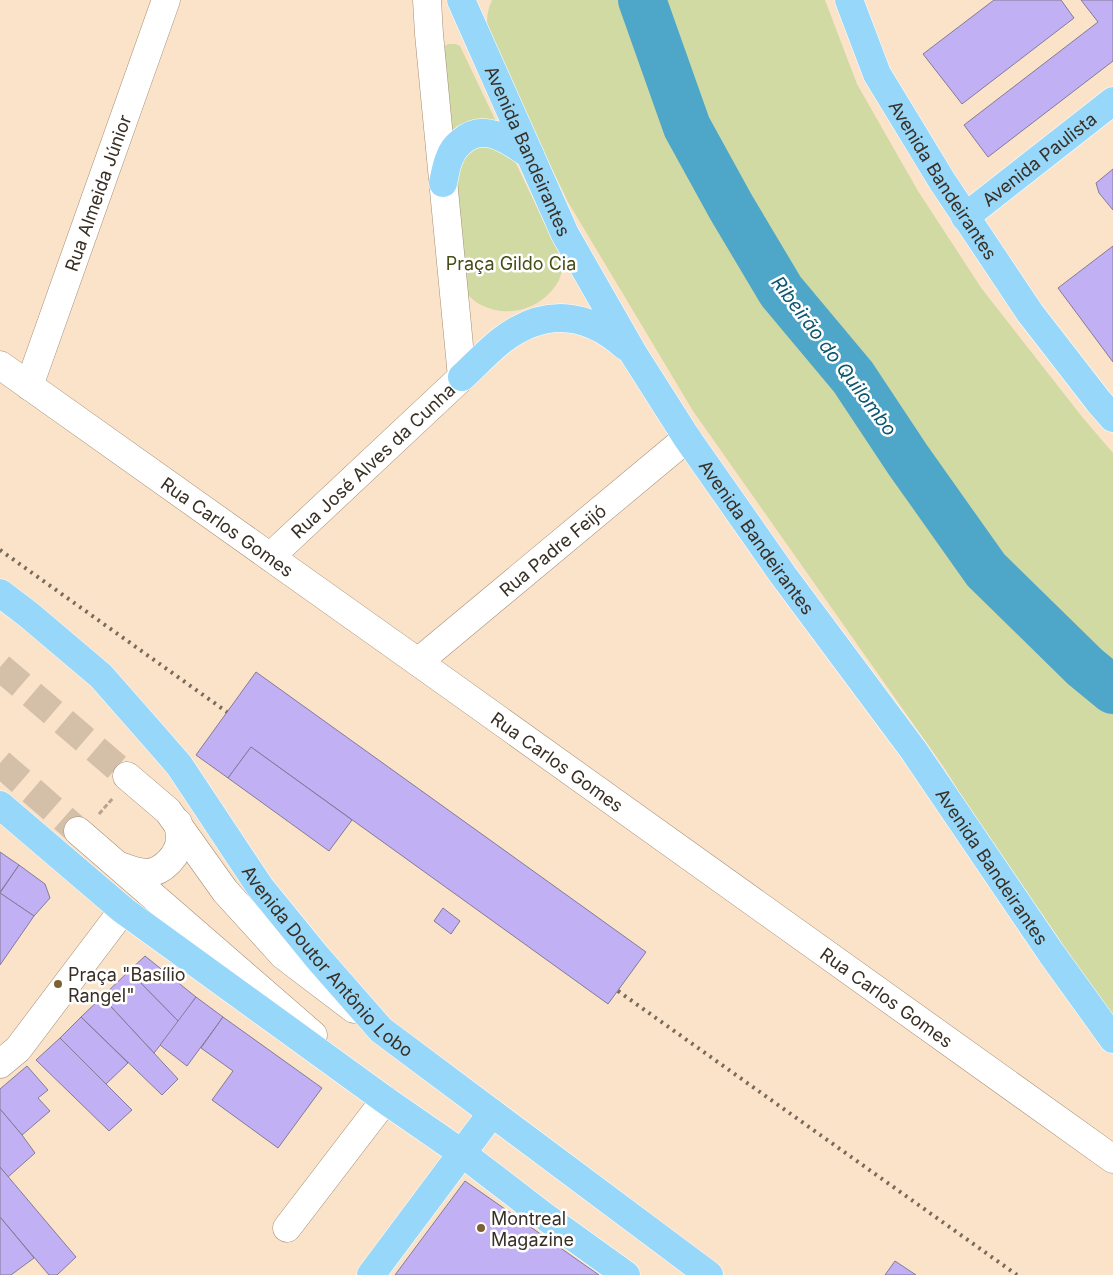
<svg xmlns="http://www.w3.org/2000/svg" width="1113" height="1275" viewBox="0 0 1113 1275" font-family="Inter,sans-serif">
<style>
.green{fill:#d2daa4}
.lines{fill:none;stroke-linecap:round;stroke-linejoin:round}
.river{stroke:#4ea7c9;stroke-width:48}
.building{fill:#c2b0f5;stroke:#827b98}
.minor-tunnel{stroke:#d4bfa8;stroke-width:28;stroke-dasharray:28 14;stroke-linecap:butt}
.minor-casing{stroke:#a48e76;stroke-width:29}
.major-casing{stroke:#fff;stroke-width:29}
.path{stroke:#b6a38f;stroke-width:3;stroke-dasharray:5 2.5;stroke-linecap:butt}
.minor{stroke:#fff;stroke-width:28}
.major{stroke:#97d7fa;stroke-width:28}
.rail{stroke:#786a5b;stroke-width:4;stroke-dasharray:2.5 5;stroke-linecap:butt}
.poi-dot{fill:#7d6033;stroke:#fff;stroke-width:2}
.labels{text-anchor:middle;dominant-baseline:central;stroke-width:5;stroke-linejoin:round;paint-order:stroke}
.street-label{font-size:18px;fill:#382f25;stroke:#fff}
.park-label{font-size:18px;fill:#474d16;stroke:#fff}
.poi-label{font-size:18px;fill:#382f25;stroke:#fff;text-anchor:start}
.water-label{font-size:19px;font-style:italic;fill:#0d576f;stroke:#fff}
</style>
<rect width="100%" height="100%" fill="#fbe3c9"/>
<!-- green -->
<g class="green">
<path d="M492 0H825L857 84 918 191 982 289 1083 418 1113 453V1022L1039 922 945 769 693 411 568 202 489 38C486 24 486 13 492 0Z"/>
<path d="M448 44H456L460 46 564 264C562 269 561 277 558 282 542 309 508 319 481 305 475 302 470 297 466 293L444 47Z"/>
</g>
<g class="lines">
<!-- river -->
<polyline class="river" points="642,0 687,127 731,207 781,291 853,377 908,460 986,570 1085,667 1113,690"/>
</g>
<!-- building -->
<g class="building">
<polygon points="994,0 1061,0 1074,18 962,104 923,54"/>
<polygon points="1081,0 1113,0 1113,61 988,157 964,125 1098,22"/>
<polygon points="1113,169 1113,210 1099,193 1096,183"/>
<polygon points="1113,246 1113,362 1058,288"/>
<polygon points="256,672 646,952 608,1004 251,747 228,778 196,755"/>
<polygon points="251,747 352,820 329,851 228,778"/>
<polygon points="0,852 19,865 0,892"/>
<polygon points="19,865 45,884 50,898 34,916 0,893"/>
<polygon points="0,893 34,916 0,965"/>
<polygon points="443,908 460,921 451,934 434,921"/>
<polygon points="145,956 196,997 179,1022 129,971"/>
<polygon points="129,971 179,1022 154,1053 102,997"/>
<polygon points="102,997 178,1079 162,1095 81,1017"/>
<polygon points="196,997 223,1017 187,1066 160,1045"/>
<polygon points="81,1017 128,1063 106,1084 60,1038"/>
<polygon points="223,1017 322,1088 278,1148 212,1100 233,1071 201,1048"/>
<polygon points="60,1038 132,1110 109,1131 36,1060"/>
<polygon points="27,1066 48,1090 38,1098 50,1111 22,1135 0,1109 0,1089"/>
<polygon points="0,1109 22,1135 35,1153 8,1177 0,1167"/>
<polygon points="0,1167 76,1257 57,1275 49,1275 0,1217"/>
<polygon points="465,1181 599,1275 395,1275"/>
<polygon points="0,1217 34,1258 11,1275 0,1275"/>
<polygon points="895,1261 916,1275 885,1275"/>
</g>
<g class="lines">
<!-- minor-tunnel -->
<g class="minor-tunnel">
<polyline points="0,667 127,776"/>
<polyline points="0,763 78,831"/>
</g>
<defs>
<g id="minor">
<path id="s1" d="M0 365 418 662 1113 1159"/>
<path id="s2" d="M29 386 166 0"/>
<path id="s3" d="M270 557 462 377 429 34 427 0"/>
<path id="s4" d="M418 662 687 438"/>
<polyline points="127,776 168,811 225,891 283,955 354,1009"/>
<polyline points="78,831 313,1035"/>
<path d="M120 866C128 869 137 873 147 873 163 872 179 855 180 839 180 833 179 828 178 823"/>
<polyline points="0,1064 18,1049 123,910"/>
<polyline points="287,1228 385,1100"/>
</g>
<g id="major">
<path id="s5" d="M461 0 565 234 633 353 687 438 783 575 914 751 1051 953 1113 1039"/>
<path id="s6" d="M849 0 877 74 942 181 1030 313 1099 402 1113 418"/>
<path d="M443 183C445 175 446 165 450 157 452 151 456 146 461 142 484 121 510 141 530 155"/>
<path id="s7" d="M965 217 1113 101"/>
<path d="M462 377C475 365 488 351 502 340 544 308 587 312 625 346"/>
<path id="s8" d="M0 593 29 615 101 676 152 734 179 765 260 887 317 957 381 1030 709 1275"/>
<polyline points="0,805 123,910 385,1100 463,1154 544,1216 626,1275"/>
<polyline points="371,1275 492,1113"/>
</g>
</defs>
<!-- minor casing -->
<use href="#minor" class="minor-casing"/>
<!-- major casing -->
<use href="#major" class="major-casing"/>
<!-- path -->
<polyline class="path" points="99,814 113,798"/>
<!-- minor -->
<use href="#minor" class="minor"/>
<!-- major -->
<use href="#major" class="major"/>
<!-- rail -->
<g class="rail">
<polyline points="0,550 227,712"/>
<polyline points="618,991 1017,1275"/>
</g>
</g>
<!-- markers -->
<g class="poi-dot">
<circle cx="58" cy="984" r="5"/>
<circle cx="481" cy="1228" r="5"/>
</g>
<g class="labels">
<!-- street labels -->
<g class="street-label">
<text stroke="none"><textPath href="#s5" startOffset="165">Avenida Bandeirantes</textPath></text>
<text stroke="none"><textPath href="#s7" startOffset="94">Avenida Paulista</textPath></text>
<text stroke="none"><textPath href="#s6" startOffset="204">Avenida Bandeirantes</textPath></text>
<text stroke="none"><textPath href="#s2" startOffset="205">Rua Almeida Júnior</textPath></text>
<text stroke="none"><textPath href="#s3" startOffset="141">Rua José Alves da Cunha</textPath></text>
<text stroke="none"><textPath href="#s1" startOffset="279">Rua Carlos Gomes</textPath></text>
<text stroke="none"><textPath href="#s5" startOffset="615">Avenida Bandeirantes</textPath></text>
<text stroke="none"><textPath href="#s4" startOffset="175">Rua Padre Feijó</textPath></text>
<text stroke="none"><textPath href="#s1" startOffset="684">Rua Carlos Gomes</textPath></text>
<text stroke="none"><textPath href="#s5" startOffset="1020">Avenida Bandeirantes</textPath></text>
<text stroke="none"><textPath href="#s8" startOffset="496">Avenida Doutor Antônio Lobo</textPath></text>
<text stroke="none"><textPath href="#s1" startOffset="1089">Rua Carlos Gomes</textPath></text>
</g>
<!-- park labels -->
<g class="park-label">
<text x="511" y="263">Praça Gildo Cia</text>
</g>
<!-- poi labels -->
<g class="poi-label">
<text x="68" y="974">Praça "Basílio<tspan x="68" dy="21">Rangel"</tspan></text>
<text x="491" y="1218">Montreal<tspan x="491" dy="21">Magazine</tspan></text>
</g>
<!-- water labels -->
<g class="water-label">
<text transform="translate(834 356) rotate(53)">Ribeirão do Quilombo</text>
</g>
</g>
</svg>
